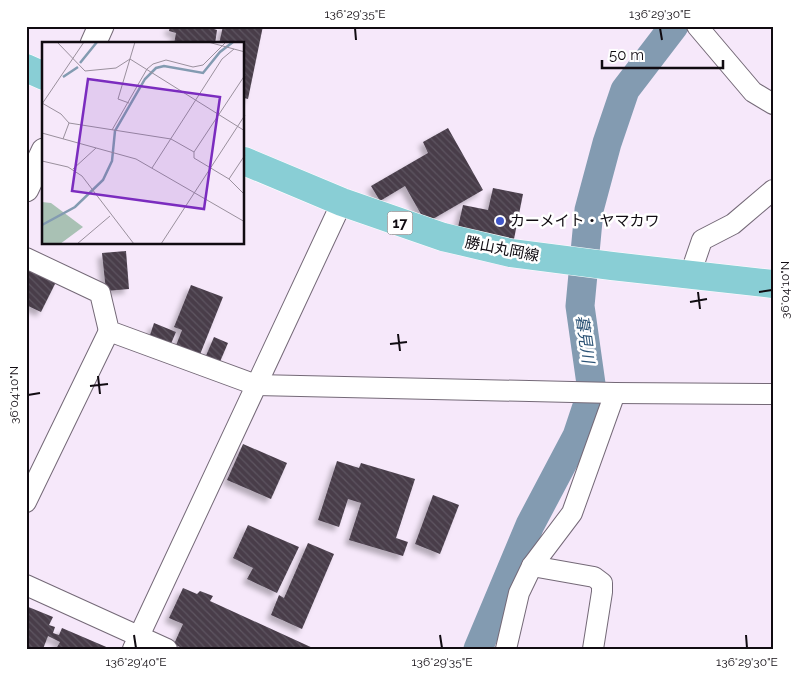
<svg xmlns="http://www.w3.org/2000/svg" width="799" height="675" viewBox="0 0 799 675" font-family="Raleway,'Noto Sans JP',sans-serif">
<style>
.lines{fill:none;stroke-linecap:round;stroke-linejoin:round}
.river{stroke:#839bb1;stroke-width:29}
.building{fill:url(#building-back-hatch);filter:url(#shadow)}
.minor-casing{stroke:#746977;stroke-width:22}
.tertiary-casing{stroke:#746977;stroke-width:27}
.primary-casing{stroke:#fff;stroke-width:29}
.minor{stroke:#fff;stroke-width:20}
.tertiary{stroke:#fff;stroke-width:25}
.primary{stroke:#89ced5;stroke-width:28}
.ticks{fill:none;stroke:#100b11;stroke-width:2}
.poi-dot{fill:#4056c9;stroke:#fff;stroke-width:2}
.labels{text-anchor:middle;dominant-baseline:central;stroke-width:5;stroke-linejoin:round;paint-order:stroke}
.shield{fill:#fff;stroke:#585458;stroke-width:1}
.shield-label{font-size:14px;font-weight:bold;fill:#100b11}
.poi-label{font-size:15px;fill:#100b11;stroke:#fff;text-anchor:start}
.street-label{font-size:15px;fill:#100b11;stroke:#fff}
.water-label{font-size:16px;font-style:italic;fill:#2d5476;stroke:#fff}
.inset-river{fill:none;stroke:#839bb1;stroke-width:2.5}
.inset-road{fill:none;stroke:#9a909d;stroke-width:1}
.view{fill:#7b2cbf;fill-opacity:0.15;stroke:#7b2cbf;stroke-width:2.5}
.inset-edge{fill:none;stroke:#100b11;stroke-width:2.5}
.neatline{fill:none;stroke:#100b11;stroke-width:2}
.ticks-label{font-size:12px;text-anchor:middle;fill:#100b11}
</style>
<defs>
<pattern id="building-back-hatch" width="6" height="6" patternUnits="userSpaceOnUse" patternTransform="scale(1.25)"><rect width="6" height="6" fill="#483d4a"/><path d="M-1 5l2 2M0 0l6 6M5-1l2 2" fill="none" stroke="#5e5560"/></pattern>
<filter id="shadow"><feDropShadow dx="-4.5" dy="4.5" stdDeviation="2.5" flood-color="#0004"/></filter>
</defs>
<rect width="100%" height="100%" fill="#f6e8fa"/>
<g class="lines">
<!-- river -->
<polyline class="river" points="478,649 530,525 577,436 592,391 580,306 589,210 607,143 625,90 674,26"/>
</g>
<!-- building -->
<g class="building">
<polygon points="170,26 211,26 211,28 217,30 215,44 174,44 176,33 169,31"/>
<polygon points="223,26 263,26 248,99 244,98 244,44 219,44"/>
<polygon points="448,128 483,190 426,223 405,186 380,201 371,186 428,153 423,142"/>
<polygon points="493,188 523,194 514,239 458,227 463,205 488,210"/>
<polygon points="126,251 129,289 106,291 102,253"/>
<polygon points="26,267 56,282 41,312 26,305"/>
<polygon points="191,285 223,297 199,357 175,348 182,330 174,327"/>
<polygon points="154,323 176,332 170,346 149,338"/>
<polygon points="214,337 228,343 219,364 205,358"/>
<polygon points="243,444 287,463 271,499 227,480"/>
<polygon points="337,461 359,468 361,463 415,479 396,538 408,542 403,556 349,540 361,503 348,499 339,527 318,520"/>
<polygon points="433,495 459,505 440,554 415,544"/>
<polygon points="248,525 299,547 277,593 247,579 253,568 233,558"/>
<polygon points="308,543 334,554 302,629 271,615 279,595 284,598"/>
<polygon points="183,588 197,594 200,591 213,596 210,601 315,649 184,649 174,644 183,624 169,618"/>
<polygon points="26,606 53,617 49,625 55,627 53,633 59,635 62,628 111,649 56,649 60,642 48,636 43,649 26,649"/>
</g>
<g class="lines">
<defs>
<g id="minor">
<polyline points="697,26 753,92 773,104"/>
<polyline points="26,258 100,293 109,331 256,385 615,393 773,394"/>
<polyline points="690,275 702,240 733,224 773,190"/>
<polyline points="26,502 109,331"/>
<polyline points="532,566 594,577 602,583 602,592 593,649"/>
<polyline points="26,585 167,649"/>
<polyline points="133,649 342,202"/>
<polyline points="506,649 519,593 532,566 572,513 615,393"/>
</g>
<g id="tertiary">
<polyline points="93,44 101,26"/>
<polyline points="26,189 44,151"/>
</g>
<g id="primary">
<polyline points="26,68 44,76"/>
<polyline points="244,161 342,202 443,237 511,253 612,266 773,284"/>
</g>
</defs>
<!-- minor casing -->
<use href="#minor" class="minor-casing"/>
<!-- tertiary casing -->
<use href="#tertiary" class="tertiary-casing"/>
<!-- primary casing -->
<use href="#primary" class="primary-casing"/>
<!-- minor -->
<use href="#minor" class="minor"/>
<!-- tertiary -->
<use href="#tertiary" class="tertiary"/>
<!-- primary -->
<use href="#primary" class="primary"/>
</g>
<!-- ticks -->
<path class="ticks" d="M355 28 356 40M660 28 662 40M698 292 700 309M759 292 772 290M690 302 707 299M398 334 400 351M390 344 407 342M98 376 100 394M90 386 108 384M28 395 40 393M134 635 136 648M440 635 442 648M746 635 747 648"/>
<!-- markers -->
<circle class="poi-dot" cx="500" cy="221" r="5"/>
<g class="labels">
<!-- shield labels -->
<rect class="shield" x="387.5" y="211.5" width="25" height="23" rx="4"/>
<g class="shield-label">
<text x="400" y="223">17</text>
</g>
<!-- poi labels -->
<g class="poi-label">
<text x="510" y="221">カーメイト・ヤマカワ</text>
</g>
<!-- street labels -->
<g class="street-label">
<text transform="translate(502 249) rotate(11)">勝山丸岡線</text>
</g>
<!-- water labels -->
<g class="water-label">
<text transform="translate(585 339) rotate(82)">暮見川</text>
</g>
</g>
<!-- overview -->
<g transform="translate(42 42)">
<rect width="202" height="202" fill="#f6e8fa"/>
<path d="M0 160 9 161 41 185 18 202H0Z" fill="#a9c1b4"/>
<path class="inset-river" d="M38 21 55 0M21 35 36 25M0 183 33 165 61 138 70 119 73 89 103 37 114 26 122 24 161 31 178 10 191 0"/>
<path class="inset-road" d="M15 0 43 29 74 26 88 17M166 0 203 10M88 17 203 89M0 61 19 72 27 81 129 97 152 110V116L187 137 203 153M87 61 76 57 93 0M0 62 42 0M70 88 105 27 111 22 124 18 151 25 161 23 184 0M0 91 94 117 203 180M21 97 27 81M152 110 203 33M0 119 26 125 40 134 92 202M110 126 180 17 192 7M31 127 54 106M187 137 203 113M35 202 68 174M119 202 203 73"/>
<path class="view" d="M46 37 178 55 162 167 30 149Z"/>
<rect width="202" height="202" class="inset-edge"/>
</g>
<!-- border -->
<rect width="799" height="675" fill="none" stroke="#ffffff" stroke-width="55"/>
<!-- scale -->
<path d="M602 60v8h121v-8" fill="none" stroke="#100b11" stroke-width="2.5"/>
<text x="609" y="60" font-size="15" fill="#100b11" stroke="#ffffff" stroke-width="4" paint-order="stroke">50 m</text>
<rect x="28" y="28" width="744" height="620" class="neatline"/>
<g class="ticks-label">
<text x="355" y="18">136°29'35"E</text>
<text x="660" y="18">136°29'30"E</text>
<text transform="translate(785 290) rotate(-90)" y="4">36°04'10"N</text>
<text transform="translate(14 395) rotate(-90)" y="4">36°04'10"N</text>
<text x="136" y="666">136°29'40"E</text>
<text x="442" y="666">136°29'35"E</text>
<text x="747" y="666">136°29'30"E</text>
</g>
</svg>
